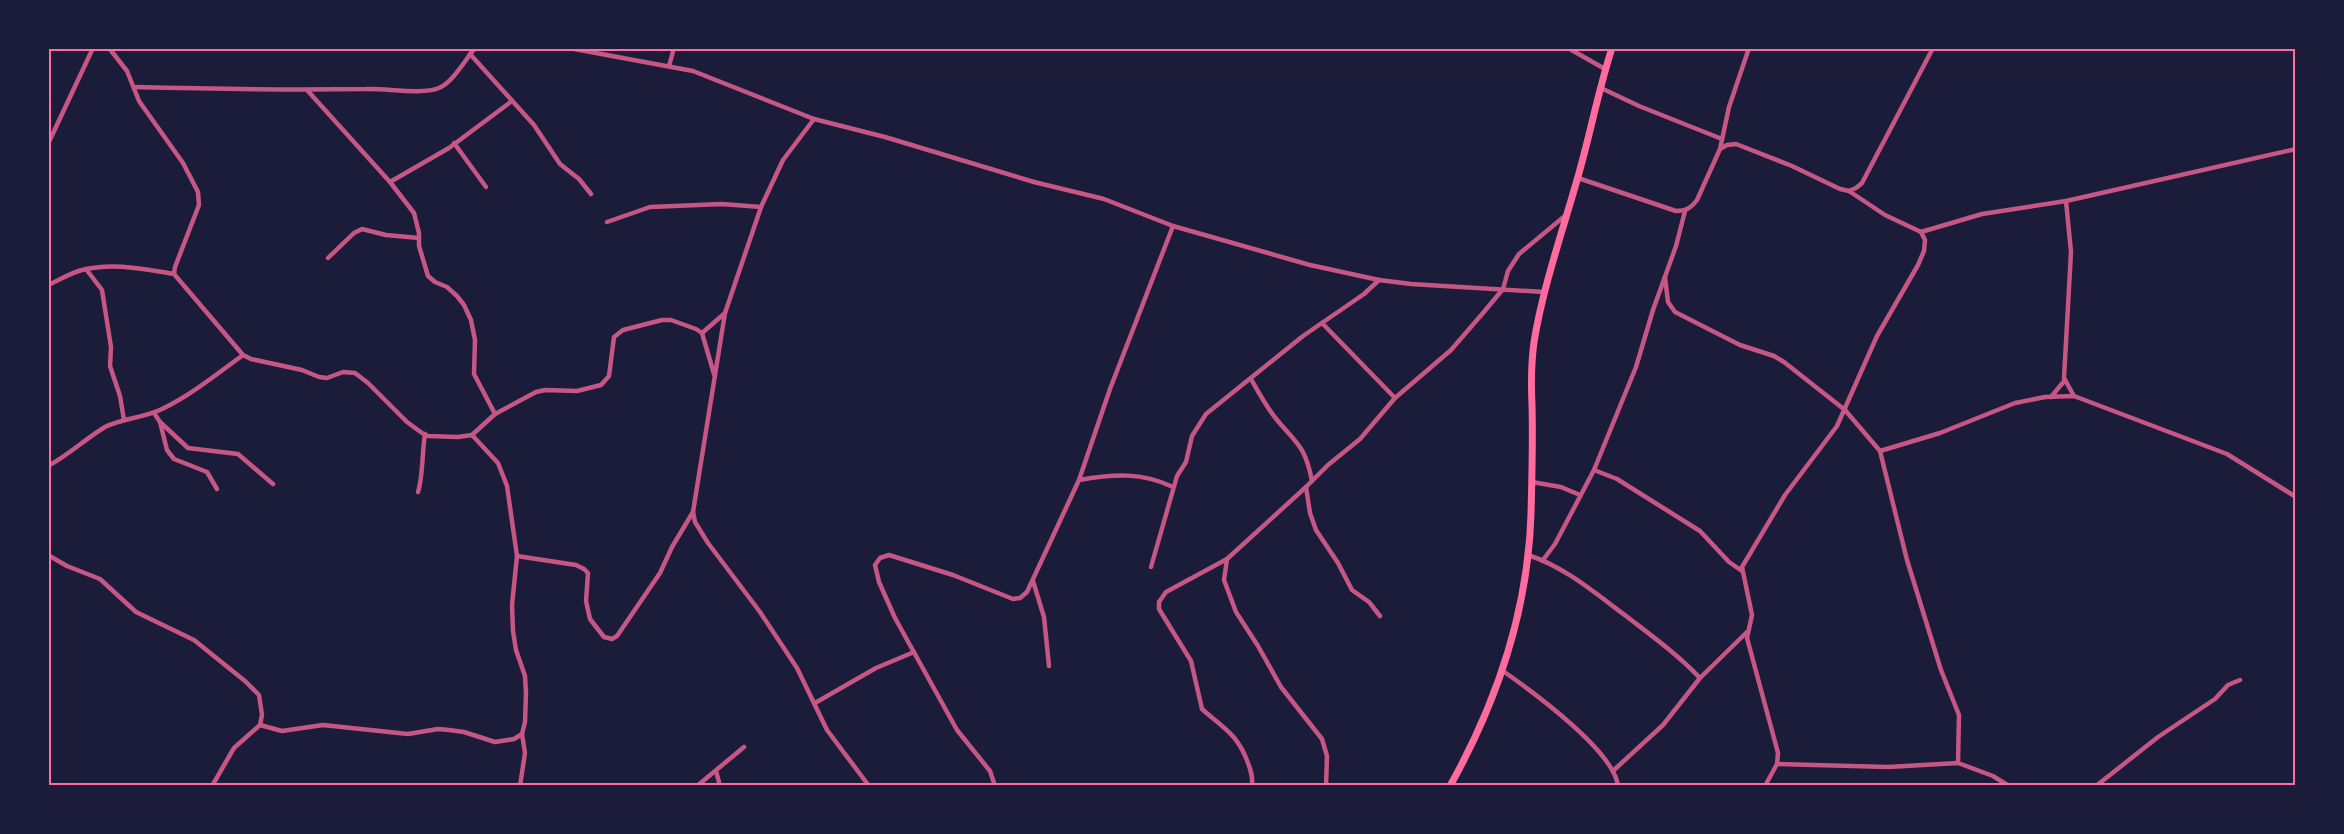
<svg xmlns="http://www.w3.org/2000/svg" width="2344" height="834" viewBox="0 0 2344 834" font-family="'Noto Sans',sans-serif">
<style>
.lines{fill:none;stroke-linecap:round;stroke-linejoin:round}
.minor{stroke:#c65784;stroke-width:4.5}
.secondary{stroke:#ff6b9d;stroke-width:7}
.neatline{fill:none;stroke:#ff6b9d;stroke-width:2}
</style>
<rect width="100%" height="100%" fill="#1b1b3a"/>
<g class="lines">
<!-- minor -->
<g class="minor">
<polyline points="109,48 127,71 139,101 183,163 198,192 199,205 175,267 174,274 243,355 251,359 302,370 319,377 327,378 343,372 355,373 368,383 407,422 422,433 428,436 458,437 472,435 495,414 536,392 545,390 577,391 601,385 609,376 614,337 623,330 662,320 671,320 696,329 702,333 714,374"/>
<polyline points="569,48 693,71 814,119 885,137 1034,182 1104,199 1173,226 1310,265 1379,280 1411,284 1544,292"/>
<polyline points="1568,48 1605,69"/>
<polyline points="470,54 534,125 560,164 579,179 591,194"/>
<polyline points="669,66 674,48"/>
<path d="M134 87C211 89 288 90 366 89 386 88 421 95 439 88 453 82 465 60 475 48"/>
<polyline points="1601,88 1639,106 1722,139"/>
<polyline points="307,90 390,182 414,213 419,233 419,246 428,276 435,282 447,287 457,296 464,305 471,320 475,340 474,374 495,414"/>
<polyline points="814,119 783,160 761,207 725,313 693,512 695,522 708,543 760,612 797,668 827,730 869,786"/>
<polyline points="454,143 486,187"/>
<polyline points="48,144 93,48"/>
<polyline points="1720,149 1729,107 1749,48"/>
<path d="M1578 178 1676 211C1686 211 1691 208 1697 200L1720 149 1727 145 1736 144 1792 166 1840 189 1849 191 1856 188 1862 183 1933 48"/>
<polyline points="390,182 449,148 512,101"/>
<polyline points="2066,201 2071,252 2064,378 2074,396"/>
<polyline points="607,222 650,207 722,204 761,207"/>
<polyline points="1921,232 1982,214 2066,201 2296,149"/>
<polyline points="328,258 354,233 362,229 386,235 419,238"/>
<polyline points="86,269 102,290 111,347 110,366 120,396 124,420"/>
<polyline points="1665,277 1668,302 1675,312 1740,345 1774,356 1784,362 1845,410 1880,451 1907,560 1941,670 1959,715 1958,763"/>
<path d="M48 285C60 280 70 273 82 270 113 262 143 269 174 274"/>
<polyline points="1322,323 1395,398"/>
<polyline points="702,333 725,313"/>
<path d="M1251 379C1259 393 1267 408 1277 420 1298 445 1305 446 1312 481"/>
<polyline points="2051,397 2065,380"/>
<polyline points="154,413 160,422 188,448 238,454 273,484"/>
<polyline points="160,422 167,450 174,459 207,472 217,489"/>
<polyline points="1880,451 1940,433 2015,403 2045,397 2074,396 2227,454 2296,497"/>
<path d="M48 466C69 455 85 439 105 427 123 418 144 418 162 409 191 395 217 374 243 355"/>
<polyline points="1594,470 1617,479 1700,531 1729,562 1742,571"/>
<path d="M1079 480C1113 474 1142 472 1173 487"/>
<polyline points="1532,482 1561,487 1580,495"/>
<polyline points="1306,487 1310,513 1316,530 1338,563 1352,590 1369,602 1380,616"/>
<path d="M418 492C423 477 422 452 425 434"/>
<polyline points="48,555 67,566 100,579 136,612 194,640 245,681 259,695 262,715 260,725 234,748 212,786"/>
<path d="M1528 555C1565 567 1595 593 1626 616 1652 636 1677 654 1700 678"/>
<polyline points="517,556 576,565 584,569 588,573 586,601 590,619 604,637 612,639 617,636 660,573 672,547 693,512"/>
<polyline points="1227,559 1224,580 1236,612 1258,646 1281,687 1322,739 1327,756 1326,786"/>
<polyline points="1543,560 1555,544 1594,470 1636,367 1653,310 1676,246 1685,211"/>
<polyline points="1151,567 1177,476 1186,462 1192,436 1206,414 1303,336 1364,294 1379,280"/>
<polyline points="1033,581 1044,617 1049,666"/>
<path d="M1503 671C1533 692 1614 751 1618 786"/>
<polyline points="815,703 876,668 914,652"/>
<polyline points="260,725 282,731 323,725 408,734 438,729 449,730 464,732 495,742 514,739 522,734 525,722 526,693 525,676 516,650 513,631 512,605 517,556 507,486 498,463 472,435"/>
<polyline points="1777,764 1888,767 1958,763 1993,776 2009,786"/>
<polyline points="1614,770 1663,725 1700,678 1747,632"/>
<polyline points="716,771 720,786"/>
<polyline points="520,786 525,753 522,734"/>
<polyline points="697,786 744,747"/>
<polyline points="995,786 990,771 957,730 895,618 879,582 875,565 880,558 889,555 953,575 1013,599 1020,598 1027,592 1079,480 1110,389 1173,226"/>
<path d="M1252 786C1253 777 1251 771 1248 763 1237 733 1223 728 1202 709L1191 661 1159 609V602L1166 592 1227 559 1306 487 1328 465 1360 439 1395 398 1451 350 1483 313 1503 289 1508 271 1519 254 1566 215"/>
<polyline points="1765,786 1777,764 1778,753 1747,638 1752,615 1742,567 1785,495 1837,426 1877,336 1918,265 1924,251 1925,240 1921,232 1885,215 1849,191"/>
<polyline points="2096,786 2158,737 2215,699 2228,685 2240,680"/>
</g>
<!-- secondary -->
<path class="secondary" d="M1450 786C1497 702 1528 611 1531 514 1532 478 1533 442 1532 405 1531 384 1531 364 1534 342 1543 287 1562 233 1577 180 1590 136 1598 91 1612 48"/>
</g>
<!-- border -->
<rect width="2344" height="834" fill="none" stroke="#1b1b3a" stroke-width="99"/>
<rect x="50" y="50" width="2244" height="734" class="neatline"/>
</svg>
